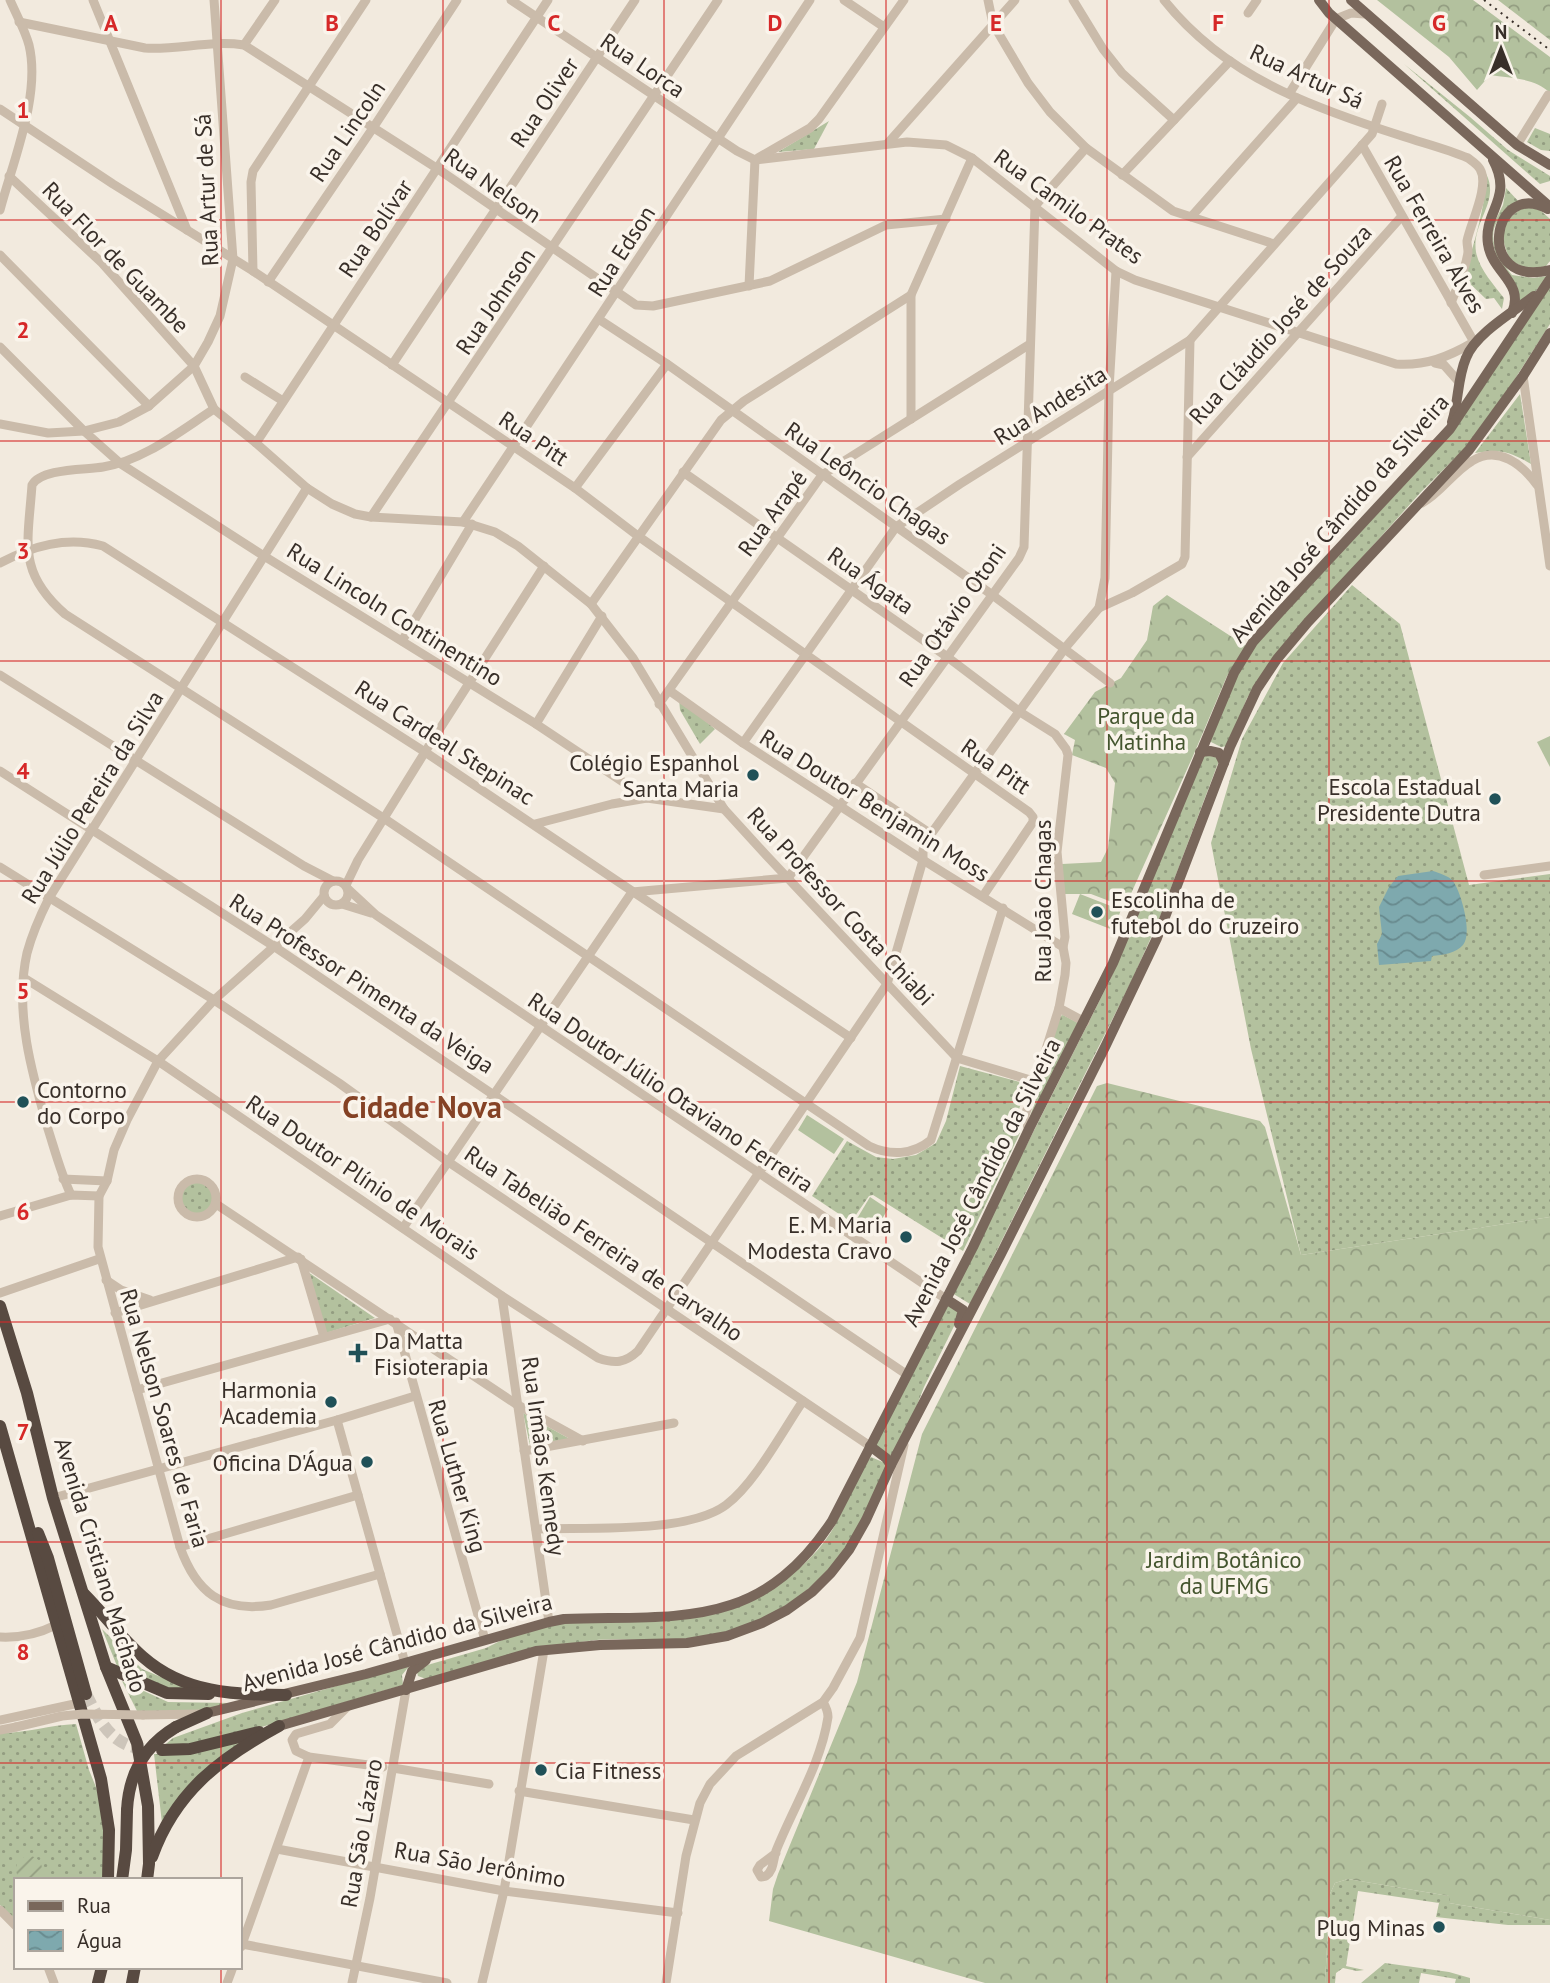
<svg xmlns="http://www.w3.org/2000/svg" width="1550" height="1983" viewBox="0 0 1550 1983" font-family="'PT Sans',sans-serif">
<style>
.grass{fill:url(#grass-dots)}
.forest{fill:url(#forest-crowns)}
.garden{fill:url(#garden-furrows)}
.pitch{fill:#b3c19e}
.water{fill:url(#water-waves)}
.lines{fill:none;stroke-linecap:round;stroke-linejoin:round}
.highway-tunnel{stroke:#cdc5ba;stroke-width:12;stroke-dasharray:12 6;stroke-linecap:butt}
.minor{stroke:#cabbaa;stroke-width:9}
.major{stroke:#79675b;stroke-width:10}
.highway{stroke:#584a41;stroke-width:12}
.rail{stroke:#382f29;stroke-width:2;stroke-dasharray:2 5;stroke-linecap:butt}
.minor-bridge{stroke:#cabbaa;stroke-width:9}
.highway-bridge{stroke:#584a41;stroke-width:12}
.grid{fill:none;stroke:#d62828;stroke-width:2;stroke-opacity:0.55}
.poi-dot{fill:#205158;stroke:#faf4eb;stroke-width:2.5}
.labels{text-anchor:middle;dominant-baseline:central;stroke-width:7;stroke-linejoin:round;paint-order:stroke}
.street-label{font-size:23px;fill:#382f29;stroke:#faf4eb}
.park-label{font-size:23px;fill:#44552e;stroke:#faf4eb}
.poi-label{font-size:23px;fill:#382f29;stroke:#faf4eb;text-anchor:end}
.district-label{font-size:30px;font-weight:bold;fill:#854225;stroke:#faf4eb}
.grid-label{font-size:23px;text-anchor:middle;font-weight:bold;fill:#d62828;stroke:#faf4eb;stroke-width:7;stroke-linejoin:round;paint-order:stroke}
</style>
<defs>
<pattern id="grass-dots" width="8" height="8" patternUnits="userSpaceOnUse" patternTransform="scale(1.75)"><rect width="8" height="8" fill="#b3c19e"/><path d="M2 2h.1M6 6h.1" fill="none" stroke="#939d81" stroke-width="1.8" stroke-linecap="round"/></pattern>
<pattern id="forest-crowns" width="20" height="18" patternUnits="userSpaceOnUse" patternTransform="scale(1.75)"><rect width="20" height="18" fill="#b3c19e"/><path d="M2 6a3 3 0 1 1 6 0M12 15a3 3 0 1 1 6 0" fill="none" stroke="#939d81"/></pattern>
<pattern id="garden-furrows" width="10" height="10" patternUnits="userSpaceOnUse" patternTransform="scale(1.75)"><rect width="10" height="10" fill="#b3c19e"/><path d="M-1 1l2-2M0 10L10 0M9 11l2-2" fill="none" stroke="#939d81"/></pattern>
<pattern id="water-waves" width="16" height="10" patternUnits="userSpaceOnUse" patternTransform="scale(1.75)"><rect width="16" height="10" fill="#7ea9ae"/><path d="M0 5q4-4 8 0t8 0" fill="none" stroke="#688a8e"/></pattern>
</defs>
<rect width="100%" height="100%" fill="#f2eade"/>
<!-- grass -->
<g class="grass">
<polygon points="1404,64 1470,117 1508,150 1550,176 1550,181 1540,184"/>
<polygon points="829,121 814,149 778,152"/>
<polygon points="1535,128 1550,134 1550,151 1541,150 1527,142"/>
<path d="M1484 170C1503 200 1471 221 1476 252 1479 269 1494 285 1504 298L1502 309 1494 298 1486 299 1463 277C1471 256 1491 191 1484 170Z"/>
<path d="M1506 188 1520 203C1513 209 1502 215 1497 222 1486 239 1501 262 1512 275L1533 278 1548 276 1534 293 1517 307 1497 260 1490 231 1503 205Z"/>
<path d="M1524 207 1539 209 1550 219V261L1546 266 1529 270 1510 260C1500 236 1498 223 1524 207Z"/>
<polygon points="1550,286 1550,324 1513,382 1465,448 1421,492 1280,649 1247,698 1228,746 1221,747 1211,742 1208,737 1232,683 1256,644 1433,454"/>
<path d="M1520 394 1531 464C1509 451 1500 449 1475 453Z"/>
<polygon points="1352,585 1400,624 1469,885 1550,874 1550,1217 1301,1255 1251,1049 1211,843 1242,739 1283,663"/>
<polygon points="679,699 715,729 700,744 680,710"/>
<polygon points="1201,754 1220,758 1158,922 1131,982 970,1304 952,1293 1111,978"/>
<polygon points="1063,1015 1080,1024 1028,1122 1042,1082 1042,1074 1060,1016"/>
<polygon points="960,1066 1027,1084 1016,1119 1020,1133 963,1251 873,1195 869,1196 851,1222 812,1196 847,1141 876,1157 893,1159 916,1155 936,1143 946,1121"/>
<circle cx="197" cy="1198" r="17"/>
<polygon points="308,1272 375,1318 326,1333"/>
<polygon points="948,1305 957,1309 959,1316 924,1387 911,1421 895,1454 890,1456 873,1446"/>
<polygon points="523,1413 570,1439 530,1445"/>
<path d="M871 1457 885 1463 887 1468C873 1494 862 1524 845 1549 811 1600 744 1636 683 1640 650 1642 614 1636 581 1642 529 1651 477 1667 426 1679L418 1676 417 1672 424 1666 486 1648 504 1639 559 1623 694 1618C746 1607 802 1578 831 1532 846 1509 853 1477 871 1457Z"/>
<polygon points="102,1629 142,1669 194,1691 176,1691 117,1666"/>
<polygon points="410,1665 402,1675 403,1685 201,1745 161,1748 173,1738 242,1713"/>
<polygon points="122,1681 168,1702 232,1703 200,1712 138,1713"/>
<path d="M76 1724 89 1770 100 1797 104 1823V1880H16V1921L0 1905V1733C26 1733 50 1725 76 1724Z"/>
<polygon points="247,1738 162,1823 154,1754 186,1754"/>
<polygon points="1348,1879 1449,1896 1449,1903 1550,1920 1550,1925 1508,1925 1436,1917 1439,1903 1358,1891 1346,1966 1364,1970 1357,1971 1343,1968 1336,1973 1335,1983 1325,1983 1330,1894 1335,1883"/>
<polygon points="1385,1963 1449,1972 1470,1978 1470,1983 1455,1983 1456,1979 1421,1973 1419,1983 1361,1983"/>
</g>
<!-- forest -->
<g class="forest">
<path d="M1377 0H1473L1550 57V93C1536 78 1510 78 1490 75L1477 90 1449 57Z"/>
<polygon points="1498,0 1550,0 1550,40"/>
<polygon points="1167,595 1246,646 1227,676 1193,756 1125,907 1091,894 1064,894 1062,864 1101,862 1108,848 1115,783 1106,768 1072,755 1075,740 1064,734 1095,692 1121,678 1147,640 1153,606"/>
<polygon points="1107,1083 1260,1121 1265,1127 1301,1255 1550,1217 1550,1920 1449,1903 1449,1896 1348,1879 1335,1883 1330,1894 1325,1983 985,1983 769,1921 773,1889 778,1874 857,1682 922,1434 1097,1086"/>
</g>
<!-- garden -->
<circle class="garden" cx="29" cy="1869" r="13"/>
<!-- pitch -->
<g class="pitch">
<polygon points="1550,736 1550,767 1537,742"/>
<polygon points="1080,894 1121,910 1113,930 1072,914"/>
<polygon points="807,1115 844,1139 834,1154 798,1130"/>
<polygon points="870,1197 888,1209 873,1234 855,1222"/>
</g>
<!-- water -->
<path class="water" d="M1433 871C1439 873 1449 876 1453 881 1461 892 1473 934 1463 945 1456 953 1443 955 1432 956L1431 961 1379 965 1377 944 1382 934 1379 907 1389 887 1398 876Z"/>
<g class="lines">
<!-- highway-tunnel -->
<path class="highway-tunnel" d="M86 1694C100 1722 112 1747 146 1749"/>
<!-- minor -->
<g class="minor">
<polyline points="93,0 187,230"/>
<path d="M511 0 737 151 755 160 907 142 946 145 972 158 1116 271 1135 280 1396 364C1426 366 1448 357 1474 342L1362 145"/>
<polyline points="844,0 884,27"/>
<polyline points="988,0 993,24 1028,83 1050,112 1086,148 1173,211 1274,244"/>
<polyline points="1073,0 1103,49 1122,73 1174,120"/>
<path d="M1164 0C1195 39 1238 70 1282 91 1320 109 1361 123 1402 136 1423 143 1447 149 1468 158 1472 161 1477 164 1480 169 1490 186 1470 224 1467 241 1467 245 1468 248 1468 252 1466 269 1457 287 1451 303"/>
<polyline points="1248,13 1257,0"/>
<path d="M19 22 145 48C179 50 210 40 244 45L438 169 636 305 653 306 770 281 886 225 946 219"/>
<polyline points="244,45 275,0"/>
<polyline points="1289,94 1336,19 1351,13 1365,14"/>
<polyline points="0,109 113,184 253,271 575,488 638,536 1029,812 1033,817 1033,822 983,896"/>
<polyline points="888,143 1015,0"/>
<polyline points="1517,145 1548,95"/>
<polyline points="758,158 810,128 819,119 904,0"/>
<polyline points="1122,175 1230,61"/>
<polyline points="9,176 102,263 194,366 214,409 256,443 307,488 332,504 355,514 371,517 463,522 495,532 518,546 591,604 633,658 724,809 766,855 957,1058 1037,1082"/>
<path d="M0 210C13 161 41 95 29 45 25 30 16 14 10 0"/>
<polyline points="1191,217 1297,98"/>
<polyline points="0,255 149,406"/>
<polyline points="253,271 251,182 253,171 366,0"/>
<polyline points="268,282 373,128 457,0"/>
<polyline points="749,286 755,160"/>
<polyline points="600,320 667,364 991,594 1110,683"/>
<polyline points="0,347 84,431 121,464 264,556 536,724 647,798"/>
<polyline points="1435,363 1444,365 1459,382"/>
<polyline points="392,365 635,0"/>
<polyline points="1523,376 1550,566"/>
<polyline points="245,377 283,401"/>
<path d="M214 409C180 431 143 461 103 467 85 470 41 468 32 485 28 543 17 572 65 614L385 819 869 1146C890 1156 913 1155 931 1140L1003 908"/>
<polyline points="911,419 911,295"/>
<polyline points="0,424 48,433 84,431 119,422 149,406 194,366 208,342 220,316 233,259 214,0"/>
<polyline points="256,443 548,0"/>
<polyline points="1187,457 1402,216"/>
<polyline points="683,472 946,656 1020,712 1055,734 1066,749 1068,755 1057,852 1065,937 1063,947 1066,963 1065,975 1059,1008 1024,1119 1029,1129"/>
<polyline points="575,488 667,364"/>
<path d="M1422 503C1441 493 1453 472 1472 461 1498 445 1522 464 1537 485"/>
<polyline points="371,517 718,0"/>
<polyline points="463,522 810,0"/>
<path d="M0 563C33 546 66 536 103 546L425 752 851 1038"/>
<polyline points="591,604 721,420 744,401 911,295 972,158"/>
<polyline points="1099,608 1105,578 1109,389 1116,271"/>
<polyline points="402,641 472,524"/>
<polyline points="0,675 304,866 333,881"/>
<polyline points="670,691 743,743 923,860 1063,947"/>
<polyline points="659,704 822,475 1030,344"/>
<polyline points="536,724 602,616"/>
<polyline points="743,743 896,527 960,484 1190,340 1372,134 1382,104"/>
<polyline points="0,771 275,947 906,1374"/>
<polyline points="855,783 931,834"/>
<polyline points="535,824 612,804 647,798 724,809"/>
<polyline points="0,867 214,1000 339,1083 447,1161 870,1446"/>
<polyline points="1484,875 1550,866"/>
<polyline points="788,878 1019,558 1024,547 1035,206 1086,148"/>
<circle cx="336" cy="893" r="12"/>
<polyline points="346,885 358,860 425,752 544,566"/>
<polyline points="348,889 376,915 946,1299"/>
<path d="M324 896 305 919 214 1000 158 1061 127 1120 114 1150 107 1181 99 1196 98 1247 180 1547C196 1592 222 1613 271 1605L380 1574"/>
<polyline points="342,904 371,913"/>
<path d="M24 978 158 1061 502 1296 598 1358C615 1364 625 1363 638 1351L887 984 923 860V850L931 834 1065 648 1099 608 1132 593 1182 564 1185 557 1190 340"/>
<polyline points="1059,1008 1085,1022"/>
<circle cx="197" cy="1198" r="19"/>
<polyline points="63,1179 107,1181"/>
<path d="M71 1195C61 1174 55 1151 48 1129 32 1074 14 1011 27 953 32 934 40 916 49 898L307 488"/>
<polyline points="216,1204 516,1404 583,1441"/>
<polyline points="0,1216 71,1195 99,1196"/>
<polyline points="403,1228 632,892 788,878"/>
<polyline points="301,1259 324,1337"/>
<polyline points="106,1280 121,1290 150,1300"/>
<polyline points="0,1293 99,1259"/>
<polyline points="502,1296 549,1622"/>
<polyline points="115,1313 298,1257"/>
<polyline points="396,1322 485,1640"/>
<polyline points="137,1390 390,1319"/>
<polyline points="337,1420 405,1663"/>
<polyline points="524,1451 674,1423"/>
<polyline points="53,1498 337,1420 415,1396"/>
<path d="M536 1529C585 1527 687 1534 726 1505 755 1483 782 1432 803 1401"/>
<polyline points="180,1547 358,1495"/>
<path d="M0 1637C20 1638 38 1634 56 1625"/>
<polyline points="348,1706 330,1724 296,1734 292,1740 296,1751 309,1757 383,1767"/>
<polyline points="143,1715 199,1714"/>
<polyline points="0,1720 79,1703"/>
<polyline points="0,1730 16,1727"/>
<polyline points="393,1768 489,1784"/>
<polyline points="519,1791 694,1820"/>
<polyline points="277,1849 504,1891 678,1913"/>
<path d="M776 1853 760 1865 757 1870 761 1877 766 1876C774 1870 773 1860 776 1851 793 1808 821 1764 828 1717 828 1711 826 1707 823 1702"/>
<polyline points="0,1910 16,1926"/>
<polyline points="242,1944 447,1983"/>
<polyline points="241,1947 309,1757"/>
<polyline points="48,1967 54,1983"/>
<polyline points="227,1983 233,1967"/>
<polyline points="352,1983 370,1898 406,1690"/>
<polyline points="482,1983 504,1891 544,1650"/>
<polyline points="666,1983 686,1856 700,1803 710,1784 736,1756 823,1702 833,1688 860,1638 904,1445"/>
</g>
<!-- major -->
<g class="major">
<polyline points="1319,0 1329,13 1550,207"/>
<polyline points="1351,0 1517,145 1550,165"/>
<path d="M1493 160C1514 199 1483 211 1488 244 1492 273 1525 282 1512 313"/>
<path d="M1548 209C1491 178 1474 289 1550 270"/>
<path d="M1452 422C1459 401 1457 379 1466 358 1475 334 1513 312 1534 296"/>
<polyline points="1200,752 1210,751 1219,753 1224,763"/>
<polyline points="946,1299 963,1310 959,1324"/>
<polyline points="870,1446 886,1458 891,1465"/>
<polyline points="406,1690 412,1671 426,1660"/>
<path d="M207 1713 366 1674 549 1622 564 1619C680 1615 759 1631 832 1521L973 1247 1029 1129 1113 963 1234 673 1253 642 1280 612 1450 429 1550 279"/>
<polyline points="279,1726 536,1651 600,1645 687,1643 727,1636 762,1623 787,1610 812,1592 831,1573 849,1550 866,1520 891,1465 1001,1254 1106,1045 1157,938 1230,747 1257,689 1277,659 1308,622 1469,450 1523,376 1550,333"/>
</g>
<!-- highway -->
<g class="highway">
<polyline points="0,1306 27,1393 53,1498 106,1667 137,1743 148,1806 149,1864 147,1880"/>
<polyline points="0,1426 101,1779 109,1830 108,1880"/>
<polyline points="38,1533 48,1558 86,1694"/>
<path d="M84 1594C104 1614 122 1639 143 1657 184 1693 234 1695 286 1695"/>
<polyline points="106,1667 167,1693 209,1694"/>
<polyline points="176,1727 207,1713"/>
<polyline points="162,1750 190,1749 259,1732"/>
<path d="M152 1857C175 1792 220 1758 279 1726"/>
<polyline points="122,1880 126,1850 127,1810"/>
<polyline points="98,1983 102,1967"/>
<polyline points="132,1983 135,1967"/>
</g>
<!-- rail -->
<polyline class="rail" points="1484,0 1550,50"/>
<!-- minor-bridge -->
<polyline class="minor-bridge" points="16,1727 62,1716 83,1714 143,1715"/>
<!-- highway-bridge -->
<path class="highway-bridge" d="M127 1810C129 1773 144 1746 176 1727"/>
</g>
<!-- grid -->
<path class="grid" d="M221 0V1880M443 0V1983M664 0V1983M886 0V1983M1107 0V1983M1329 0V1983M0 220H1550M0 441H1550M0 661H1550M0 881H1550M0 1102H1550M0 1322H1550M0 1542H1550M0 1763H1550M221 1967V1983"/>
<!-- markers -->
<g class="poi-dot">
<circle cx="753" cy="775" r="7"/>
<circle cx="1495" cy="799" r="7"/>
<circle cx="1097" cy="912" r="7"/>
<circle cx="23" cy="1102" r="7"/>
<circle cx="906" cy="1237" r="7"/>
<path d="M354.5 1342.5h7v7h7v7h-7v7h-7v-7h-7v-7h7z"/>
<circle cx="331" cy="1402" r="7"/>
<circle cx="367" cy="1462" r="7"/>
<circle cx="541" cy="1770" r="7"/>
<circle cx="1439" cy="1927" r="7"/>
</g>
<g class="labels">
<!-- street labels -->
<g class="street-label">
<text transform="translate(643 65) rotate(34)">Rua Lorca</text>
<text transform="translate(1307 76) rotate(25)">Rua Artur Sá</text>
<text transform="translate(544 102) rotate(-56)">Rua Oliver</text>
<text transform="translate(347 131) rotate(-56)">Rua Lincoln</text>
<text transform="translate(493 185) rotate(35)">Rua Nelson</text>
<text transform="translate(206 190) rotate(-93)">Rua Artur de Sá</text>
<text transform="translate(1069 206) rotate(36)">Rua Camilo Prates</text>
<text transform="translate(375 228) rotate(-56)">Rua Bolívar</text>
<text transform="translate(1435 234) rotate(60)">Rua Ferreira Alves</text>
<text transform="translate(621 251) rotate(-57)">Rua Edson</text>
<text transform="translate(116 257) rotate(46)">Rua Flor de Guambe</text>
<text transform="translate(495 301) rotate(-56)">Rua Johnson</text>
<text transform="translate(1280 324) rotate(-48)">Rua Cláudio José de Souza</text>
<text transform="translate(1050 405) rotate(-32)">Rua Andesita</text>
<text transform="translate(534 438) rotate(34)">Rua Pitt</text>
<text transform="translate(868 483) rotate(35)">Rua Leôncio Chagas</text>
<text transform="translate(772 513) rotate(-54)">Rua Arapé</text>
<text transform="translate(1339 518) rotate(-49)">Avenida José Cândido da Silveira</text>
<text transform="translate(871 580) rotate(35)">Rua Ágata</text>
<text transform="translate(395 614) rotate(32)">Rua Lincoln Continentino</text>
<text transform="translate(952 615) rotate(-55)">Rua Otávio Otoni</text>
<text transform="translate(445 742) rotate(33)">Rua Cardeal Stepinac</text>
<text transform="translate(996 766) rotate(35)">Rua Pitt</text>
<text transform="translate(92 797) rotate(-58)">Rua Júlio Pereira da Silva</text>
<text transform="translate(875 805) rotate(32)">Rua Doutor Benjamin Moss</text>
<text transform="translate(1042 901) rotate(-90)">Rua João Chagas</text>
<text transform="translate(841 906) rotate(47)">Rua Professor Costa Chiabi</text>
<text transform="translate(362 983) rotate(33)">Rua Professor Pimenta da Veiga</text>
<text transform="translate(671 1092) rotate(34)">Rua Doutor Júlio Otaviano Ferreira</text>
<text transform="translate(363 1177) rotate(34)">Rua Doutor Plínio de Morais</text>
<text transform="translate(981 1182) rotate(-63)">Avenida José Cândido da Silveira</text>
<text transform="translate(604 1243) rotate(34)">Rua Tabelião Ferreira de Carvalho</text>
<text transform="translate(165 1418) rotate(74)">Rua Nelson Soares de Faria</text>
<text transform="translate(544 1456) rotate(82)">Rua Irmãos Kennedy</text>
<text transform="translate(458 1476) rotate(74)">Rua Luther King</text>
<text transform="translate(101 1565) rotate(73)">Avenida Cristiano Machado</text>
<text transform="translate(397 1642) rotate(-15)">Avenida José Cândido da Silveira</text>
<text transform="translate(361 1833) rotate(-80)">Rua São Lázaro</text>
<text transform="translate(480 1864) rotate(10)">Rua São Jerônimo</text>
</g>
<!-- park labels -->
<g class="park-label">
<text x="1146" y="715">Parque da<tspan x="1146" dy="26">Matinha</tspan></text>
<text x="1224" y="1559">Jardim Botânico<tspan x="1224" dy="26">da UFMG</tspan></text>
</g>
<!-- poi labels -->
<g class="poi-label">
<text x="739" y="762">Colégio Espanhol<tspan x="739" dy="26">Santa Maria</tspan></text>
<text x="1481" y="786">Escola Estadual<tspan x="1481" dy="26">Presidente Dutra</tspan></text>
<text x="1111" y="899" text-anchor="start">Escolinha de<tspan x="1111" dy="26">futebol do Cruzeiro</tspan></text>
<text x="37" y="1089" text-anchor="start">Contorno<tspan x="37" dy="26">do Corpo</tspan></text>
<text x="892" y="1224">E. M. Maria<tspan x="892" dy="26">Modesta Cravo</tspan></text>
<text x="374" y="1340" text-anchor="start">Da Matta<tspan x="374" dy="26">Fisioterapia</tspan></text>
<text x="317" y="1389">Harmonia<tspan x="317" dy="26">Academia</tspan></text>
<text x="353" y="1462">Oficina D'Água</text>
<text x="555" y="1770" text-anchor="start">Cia Fitness</text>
<text x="1425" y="1927">Plug Minas</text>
</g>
<!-- district labels -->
<g class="district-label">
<text x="422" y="1106">Cidade Nova</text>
</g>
</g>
<g class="grid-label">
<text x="111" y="31">A</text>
<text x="332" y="31">B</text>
<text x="554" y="31">C</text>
<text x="775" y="31">D</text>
<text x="996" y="31">E</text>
<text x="1218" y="31">F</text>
<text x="1439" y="31">G</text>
<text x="23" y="118">1</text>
<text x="23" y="338">2</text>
<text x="23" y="559">3</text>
<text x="23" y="779">4</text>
<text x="23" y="999">5</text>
<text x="23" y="1220">6</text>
<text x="23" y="1440">7</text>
<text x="23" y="1660">8</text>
</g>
<!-- legend -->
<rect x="14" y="1878" width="228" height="91" fill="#faf4eb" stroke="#aca59d" stroke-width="2"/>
<rect x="28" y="1901" width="35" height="10" fill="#79675b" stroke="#aca59d" stroke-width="2"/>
<text x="77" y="1913" font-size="21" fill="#382f29">Rua</text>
<rect x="28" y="1930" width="35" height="21" fill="url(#water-waves)" stroke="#aca59d" stroke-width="2"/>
<text x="77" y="1948" font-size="21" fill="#382f29">Água</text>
<!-- north arrow -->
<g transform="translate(1501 49)" stroke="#faf4eb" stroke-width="5" paint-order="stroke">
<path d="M0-5L12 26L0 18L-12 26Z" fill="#382f29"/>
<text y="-10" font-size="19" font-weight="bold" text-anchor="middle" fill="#382f29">N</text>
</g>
</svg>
